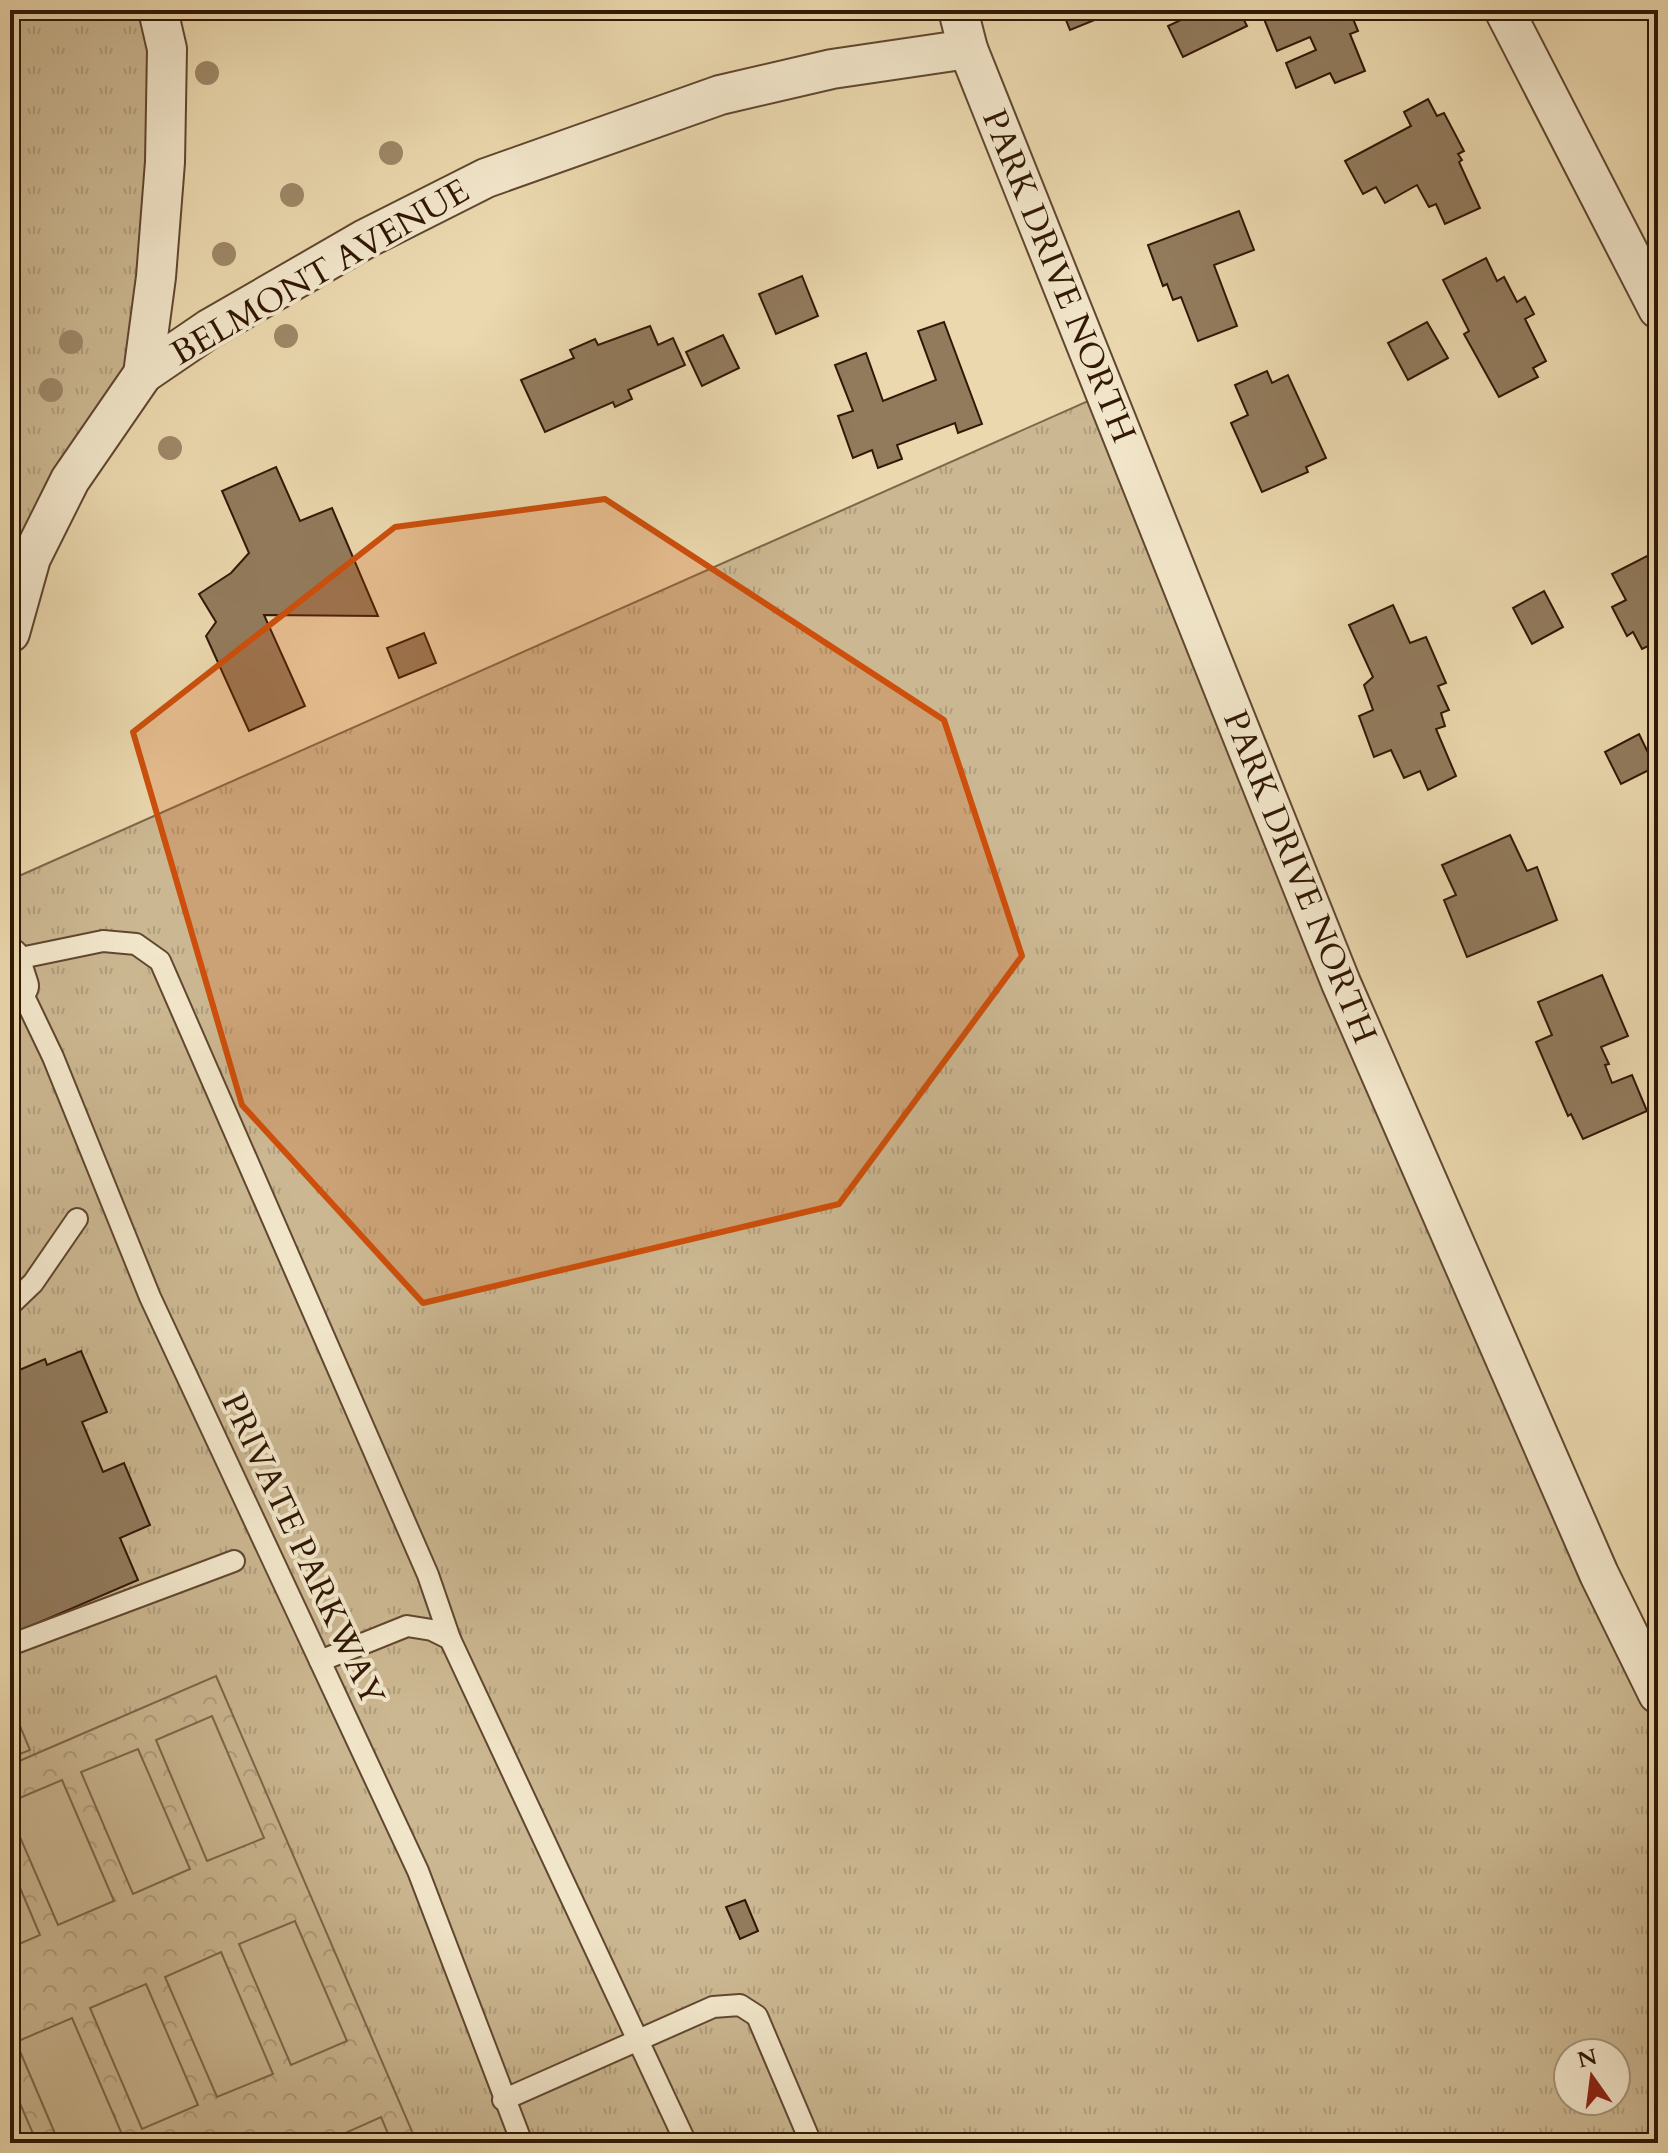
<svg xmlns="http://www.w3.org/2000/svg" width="1668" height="2153" viewBox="0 0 1668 2153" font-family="Cardo,serif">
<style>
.grass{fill:url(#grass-tufts);stroke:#7e674b;stroke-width:2;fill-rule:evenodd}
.park{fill:url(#park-crowns);stroke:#7e674b;stroke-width:2}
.pitch{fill:#cbb791;stroke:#7e674b;stroke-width:2}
.building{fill:#927b5d;stroke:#311705;stroke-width:2}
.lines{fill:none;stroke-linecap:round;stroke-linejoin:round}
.lane-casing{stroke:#60472f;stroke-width:24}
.street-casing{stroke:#60472f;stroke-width:42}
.lane{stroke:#f2e6ca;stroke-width:20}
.street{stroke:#f2e6ca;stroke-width:38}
.tree{fill:#9e8868}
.marked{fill:#cd4f0b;fill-opacity:0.2;stroke:#cd4f0b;stroke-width:6;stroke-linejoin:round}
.labels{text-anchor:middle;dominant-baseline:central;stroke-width:8;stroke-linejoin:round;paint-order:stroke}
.street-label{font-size:34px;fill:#311705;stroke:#f2e6ca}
</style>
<defs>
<pattern id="grass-tufts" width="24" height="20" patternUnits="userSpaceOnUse" patternTransform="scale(2)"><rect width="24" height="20" fill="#cbb791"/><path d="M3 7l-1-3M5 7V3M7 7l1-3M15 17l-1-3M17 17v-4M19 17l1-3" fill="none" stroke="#af9d7c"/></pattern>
<pattern id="park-crowns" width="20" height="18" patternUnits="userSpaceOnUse" patternTransform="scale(2)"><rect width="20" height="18" fill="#cbb791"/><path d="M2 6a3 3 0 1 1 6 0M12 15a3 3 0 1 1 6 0" fill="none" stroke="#af9d7c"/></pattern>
</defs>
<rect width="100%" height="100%" fill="#ebd8ae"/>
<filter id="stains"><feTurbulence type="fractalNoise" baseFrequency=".0025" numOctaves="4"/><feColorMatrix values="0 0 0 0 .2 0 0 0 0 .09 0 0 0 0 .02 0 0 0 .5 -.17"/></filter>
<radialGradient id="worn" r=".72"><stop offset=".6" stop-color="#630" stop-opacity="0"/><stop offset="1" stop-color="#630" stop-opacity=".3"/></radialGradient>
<!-- grass -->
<g class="grass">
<polygon points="10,10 141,10 152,48 146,228 127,366 10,622"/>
<path d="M1097 397 1658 1699V2143H10V880ZM1568 2053H1616V2101H1568Z"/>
</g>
<!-- park -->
<g class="park">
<polygon points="216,1676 417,2143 10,2143 10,1765"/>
<polygon points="10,1702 30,1750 10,1758"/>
</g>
<!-- pitch -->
<g class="pitch">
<polygon points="212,1716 264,1838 207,1861 156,1740"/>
<polygon points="138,1749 190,1869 133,1894 81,1772"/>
<polygon points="62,1780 114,1901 58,1925 10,1814 10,1802"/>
<polygon points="10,1864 40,1935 10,1948"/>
<polygon points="295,1921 347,2041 291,2065 239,1944"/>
<polygon points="221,1952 273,2074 217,2097 165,1977"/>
<polygon points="146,1984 198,2105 142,2129 90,2008"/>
<polygon points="72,2018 124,2139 114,2143 59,2143 16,2042"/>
<polygon points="10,2080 37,2143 10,2143"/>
<polygon points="381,2117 392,2143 326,2143 325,2142"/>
</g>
<!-- building -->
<g class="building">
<polygon points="1062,10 1104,10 1107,15 1070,30"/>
<polygon points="1202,10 1239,10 1247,26 1183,57 1168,26"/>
<polygon points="1286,10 1355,10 1351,14 1358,31 1350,34 1365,71 1335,83 1330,73 1296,88 1286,63 1316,50 1310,37 1277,51 1264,19"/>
<polygon points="1646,10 1658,10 1658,32"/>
<polygon points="1428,99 1437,116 1444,113 1464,151 1458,154 1462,160 1459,162 1480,208 1445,224 1436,204 1429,207 1417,185 1385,203 1376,187 1363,194 1345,161 1411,126 1404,112"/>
<polygon points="1239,211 1254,250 1214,265 1237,326 1198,341 1181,297 1173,300 1167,284 1163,286 1148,245"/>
<polygon points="1486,258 1497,281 1504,277 1517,302 1525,297 1534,314 1525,319 1546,361 1533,368 1538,377 1499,397 1464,334 1469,331 1443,280"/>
<polygon points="802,276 818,316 776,334 759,294"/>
<polygon points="944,322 982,424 958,433 955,423 897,445 902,459 878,468 872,450 853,458 838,416 853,411 835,365 866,353 883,401 936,380 918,331"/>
<polygon points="1427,322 1448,358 1408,380 1388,343"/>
<polygon points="650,326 658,345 673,338 685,365 628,390 632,399 615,407 613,402 545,432 521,380 574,358 570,350 595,339 598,345"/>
<polygon points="723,335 739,368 702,386 686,352"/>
<polygon points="1267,371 1272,383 1288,375 1326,458 1306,467 1308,472 1262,492 1231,423 1248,415 1235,385"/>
<polygon points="276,467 300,521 332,508 378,616 264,615 305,706 249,731 206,636 216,622 199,594 231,573 249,553 222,491"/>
<polygon points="1647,556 1658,577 1658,656 1652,644 1642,649 1633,632 1627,636 1612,607 1626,600 1612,574"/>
<polygon points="1544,591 1563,627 1532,644 1513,608"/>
<polygon points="1393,605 1410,643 1426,637 1446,683 1438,686 1449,710 1441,713 1445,726 1436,729 1456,776 1428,790 1420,771 1404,778 1391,750 1374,757 1359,716 1373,710 1364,685 1373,677 1349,625"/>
<polygon points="424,633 436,663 399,678 387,648"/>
<polygon points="1639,734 1655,767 1621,784 1605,752"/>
<polygon points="1510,835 1527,871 1537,867 1557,920 1467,957 1444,900 1456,895 1442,865"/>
<polygon points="1602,975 1628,1036 1601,1047 1609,1064 1605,1065 1612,1083 1632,1075 1647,1111 1583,1139 1571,1114 1568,1116 1536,1042 1552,1035 1538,1002"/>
<polygon points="81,1351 107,1412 82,1422 103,1472 124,1463 150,1525 120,1538 138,1580 10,1635 10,1374 45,1359 47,1365"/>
<polygon points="745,1900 758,1931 740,1939 726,1907"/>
</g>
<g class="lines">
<defs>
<g id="lane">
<polyline points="11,960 103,941 136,944 160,961 428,1575 450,1639"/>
<polyline points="19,986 53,1057 150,1297 418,1871 522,2143"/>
<polyline points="10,1305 33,1283 77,1219"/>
<polyline points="10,1645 234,1561"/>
<polyline points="320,1661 407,1626 432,1630 450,1639 686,2143"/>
<polyline points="503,2100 713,2007 740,2005 757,2016 811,2143"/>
</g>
<g id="street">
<polyline points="958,10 968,49 1341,983 1599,1574 1658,1694"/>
<polyline points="1504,10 1658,309"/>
<polyline points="143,374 209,329 365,239 486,178 720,95 832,69 968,49"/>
<polyline points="10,633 31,558 70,480 143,374 156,277 165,162 167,49 158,10"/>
<polyline points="10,958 19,986"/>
</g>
</defs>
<!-- lane casing -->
<use href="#lane" class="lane-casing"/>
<!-- street casing -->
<use href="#street" class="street-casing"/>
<!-- lane -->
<use href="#lane" class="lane"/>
<!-- street -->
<use href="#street" class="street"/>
</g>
<!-- trees -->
<g class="tree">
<circle cx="207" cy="73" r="12"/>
<circle cx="391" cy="153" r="12"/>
<circle cx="292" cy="195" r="12"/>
<circle cx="224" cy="254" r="12"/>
<circle cx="286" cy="336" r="12"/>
<circle cx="71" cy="342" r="12"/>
<circle cx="51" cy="390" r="12"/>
<circle cx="170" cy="448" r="12"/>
</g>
<!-- marked area -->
<path class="marked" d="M605 499 944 720 1022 956 839 1204 423 1303 242 1105 133 732 395 527Z"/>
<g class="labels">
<!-- street labels -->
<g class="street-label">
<text transform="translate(320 272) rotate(-30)">BELMONT AVENUE</text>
<text transform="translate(1059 276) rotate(68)">PARK DRIVE NORTH</text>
<text transform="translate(1300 877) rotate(68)">PARK DRIVE NORTH</text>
<text transform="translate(303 1549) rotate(65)">PRIVATE PARKWAY</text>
</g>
</g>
<!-- margin -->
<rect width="1668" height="2153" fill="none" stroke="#ebd8ae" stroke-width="40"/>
<rect x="12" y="12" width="1644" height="2129" fill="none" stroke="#311705" stroke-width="4"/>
<rect x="20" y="20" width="1628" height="2113" fill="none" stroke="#311705" stroke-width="2"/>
<!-- north arrow -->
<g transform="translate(1592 2077) rotate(346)"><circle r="38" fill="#f2e6ca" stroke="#a5937b" stroke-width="2"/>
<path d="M0-6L14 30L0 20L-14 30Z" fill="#8f2418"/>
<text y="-12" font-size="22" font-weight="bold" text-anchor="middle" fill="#311705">N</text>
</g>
<rect width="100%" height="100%" filter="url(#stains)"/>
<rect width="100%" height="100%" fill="url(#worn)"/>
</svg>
